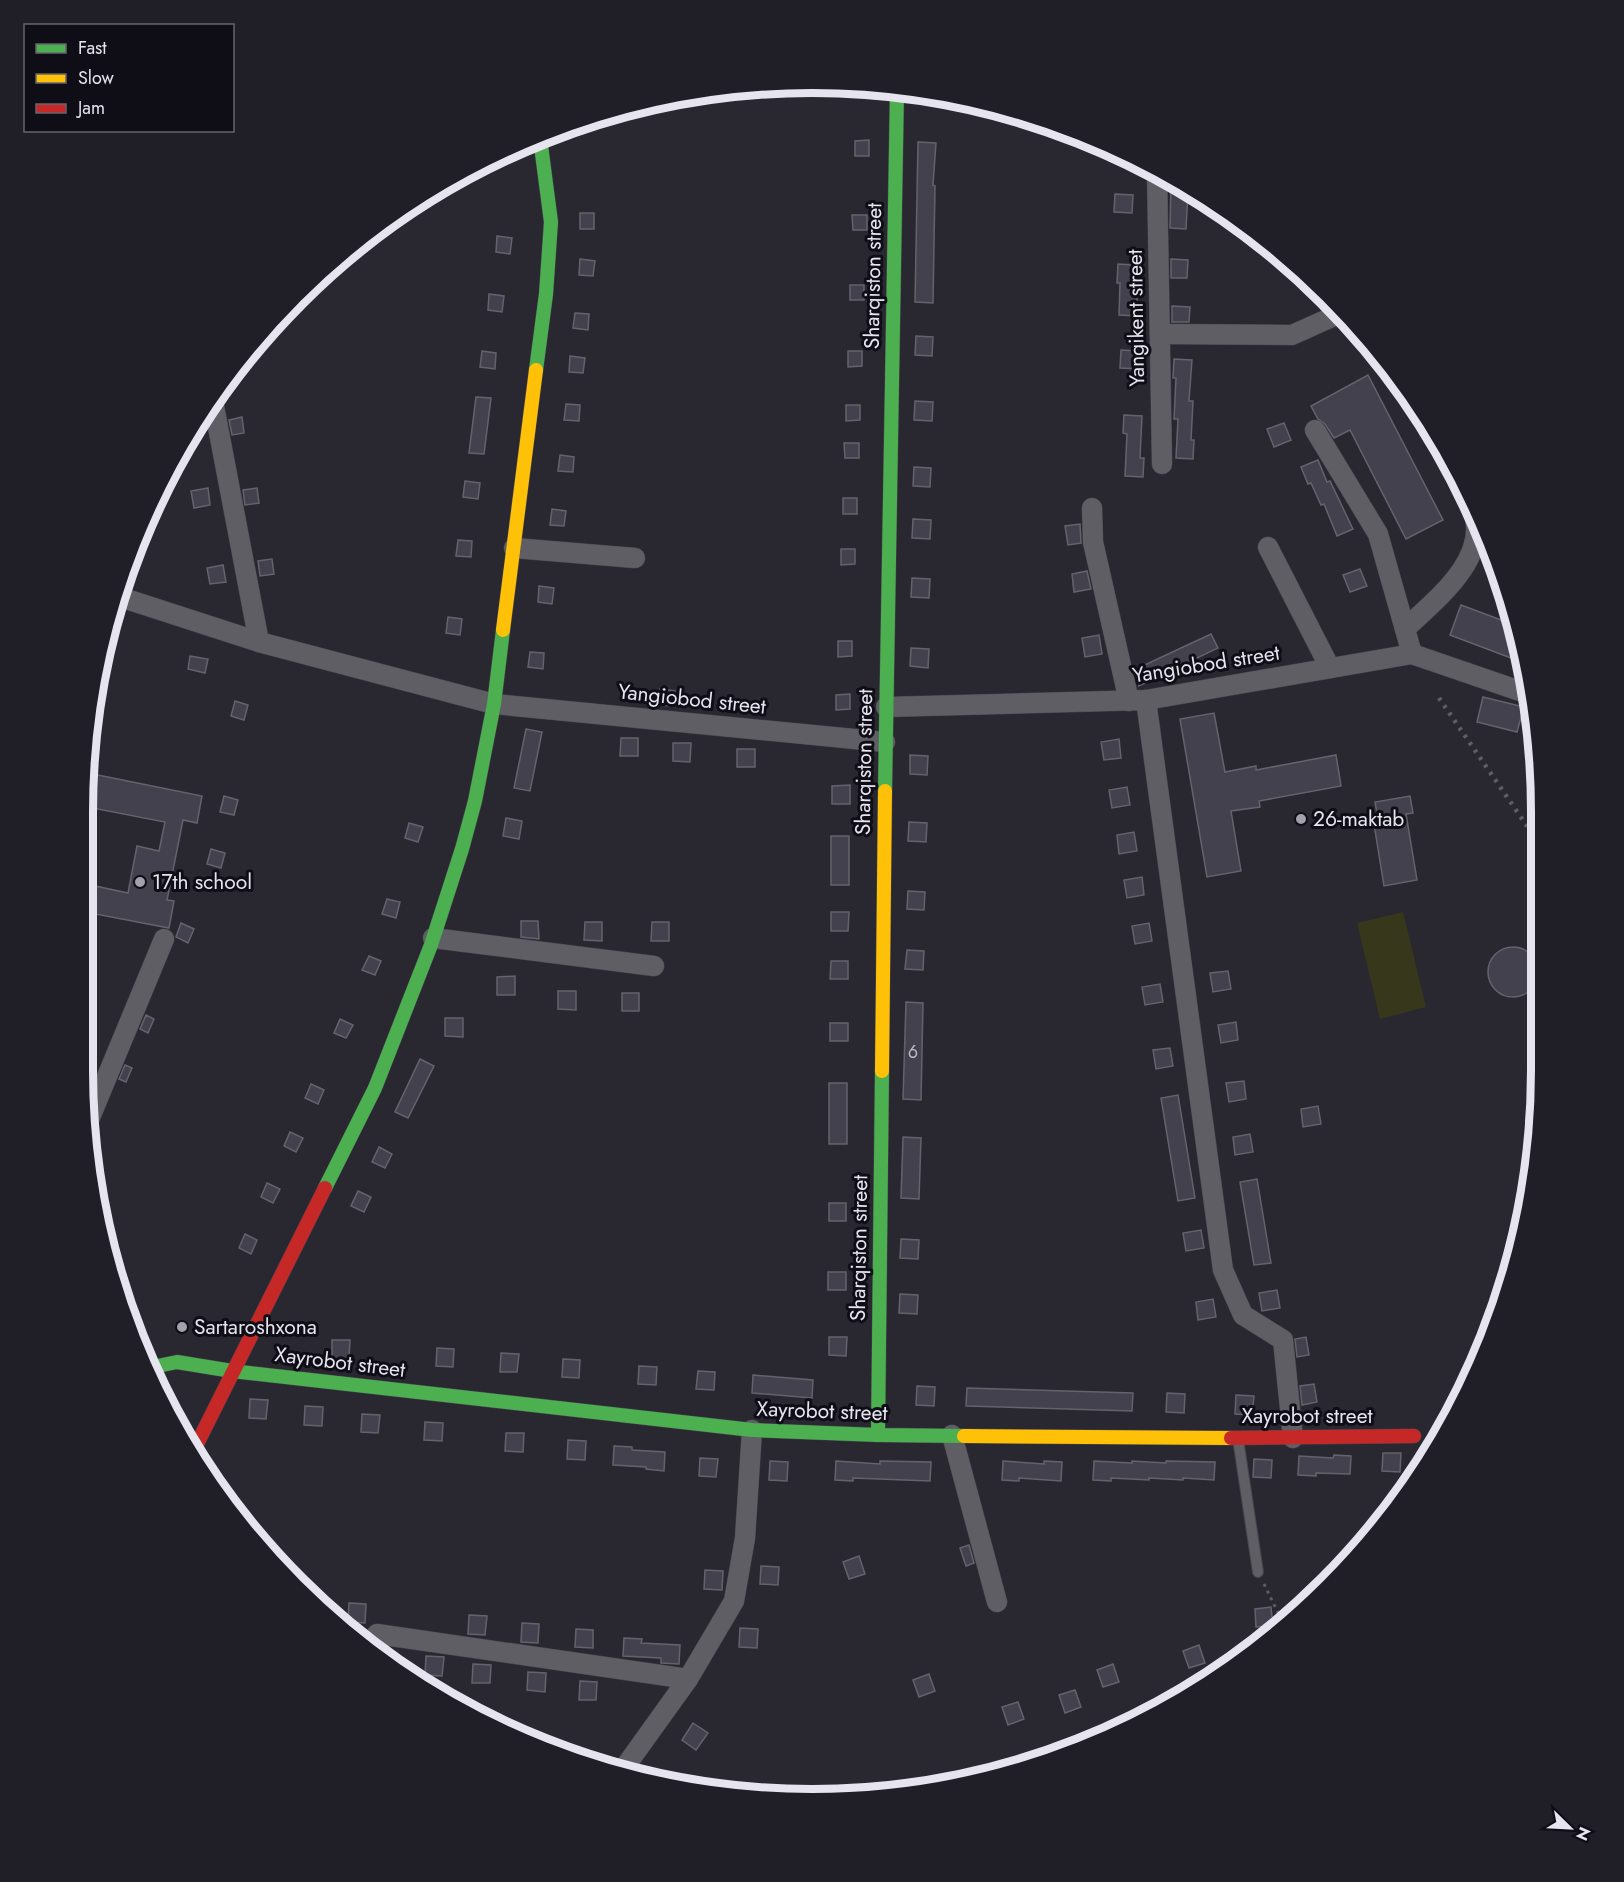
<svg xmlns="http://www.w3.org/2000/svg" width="1624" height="1882" viewBox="0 0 1624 1882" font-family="Jost,sans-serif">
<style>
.green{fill:#36371b}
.building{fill:#43414e;stroke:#64636b;stroke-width:1.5}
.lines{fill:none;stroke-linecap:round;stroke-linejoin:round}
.lane-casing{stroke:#45444c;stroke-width:12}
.street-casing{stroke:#45444c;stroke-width:21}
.fast-casing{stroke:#45444c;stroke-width:15}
.slow-casing{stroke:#45444c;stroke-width:15}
.jam-casing{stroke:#45444c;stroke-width:15}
.path{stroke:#5e5d64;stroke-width:3;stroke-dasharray:3 4.5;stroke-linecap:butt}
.lane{stroke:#5f5e65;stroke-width:10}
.street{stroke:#5f5e65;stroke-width:20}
.fast{stroke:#4caf50;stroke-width:14}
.slow{stroke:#ffc107;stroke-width:14}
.jam{stroke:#c62828;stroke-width:14}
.rail{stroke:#5f5e65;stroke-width:4.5;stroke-dasharray:3 6;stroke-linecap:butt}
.poi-dot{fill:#a3a2ac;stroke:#0f0e16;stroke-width:2}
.labels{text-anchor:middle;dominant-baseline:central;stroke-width:6;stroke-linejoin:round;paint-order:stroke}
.number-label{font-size:18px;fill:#bcbbc7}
.street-label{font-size:21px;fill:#e5e4ef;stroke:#0f0e16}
.poi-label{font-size:21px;fill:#e5e4ef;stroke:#0f0e16;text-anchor:start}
.rim{fill:none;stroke:#e5e4ef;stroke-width:8}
</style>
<rect width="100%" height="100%" fill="#292831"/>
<!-- green -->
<polygon class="green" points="1403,912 1426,1007 1380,1019 1357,923"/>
<!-- building -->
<g class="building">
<polygon points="869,140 869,156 855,156 855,141"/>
<polygon points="918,142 936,143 933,185 935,186 933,303 915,302"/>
<polygon points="1171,180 1188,191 1186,229 1170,228"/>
<polygon points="1115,194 1133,195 1132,213 1114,212"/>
<rect x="580" y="213" width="14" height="16"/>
<polygon points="852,215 867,215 867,230 853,230"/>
<polygon points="497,236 512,238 510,254 496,252"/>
<polygon points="580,259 595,261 593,276 579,275"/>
<polygon points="1171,259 1188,260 1187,278 1171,278"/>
<polygon points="1118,264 1135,265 1134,297 1137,298 1136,316 1119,315 1120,283 1117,283"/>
<rect x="850" y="285" width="14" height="15"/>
<polygon points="489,294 504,296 502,312 488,310"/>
<polygon points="1172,306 1190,307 1189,322 1172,322"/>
<polygon points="575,313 589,314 588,330 573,328"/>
<polygon points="916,336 933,337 932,356 915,355"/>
<polygon points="1121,350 1139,351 1138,369 1120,368"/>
<polygon points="482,351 496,353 495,369 480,367"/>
<polygon points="848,351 862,351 862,366 848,367"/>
<polygon points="570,356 585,358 583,373 569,372"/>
<polygon points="1174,359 1192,360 1189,401 1193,401 1191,440 1194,440 1193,459 1176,458 1178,419 1174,419 1176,378 1173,378"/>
<polygon points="1368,375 1443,520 1406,539 1350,430 1334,438 1325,424 1318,419 1311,406"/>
<polygon points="476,397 491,398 484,454 469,453"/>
<polygon points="915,401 933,402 932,421 914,420"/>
<polygon points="566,404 580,405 579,421 564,420"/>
<polygon points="846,405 860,405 860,420 846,421"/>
<polygon points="1124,415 1142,416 1140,458 1144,458 1143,477 1125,476 1127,434 1123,433"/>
<polygon points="242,417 244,433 232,435 229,420"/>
<polygon points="1284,423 1291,440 1274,447 1267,429"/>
<polygon points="844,443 859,443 859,458 845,458"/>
<polygon points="560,455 574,457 573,472 558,471"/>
<polygon points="1318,460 1327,482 1330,481 1353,529 1337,536 1324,504 1321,505 1311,483 1308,484 1301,467"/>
<polygon points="914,467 931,468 930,487 913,486"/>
<polygon points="465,481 480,483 478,499 463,497"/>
<polygon points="208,488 210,505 194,508 191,491"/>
<polygon points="257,488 259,503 245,505 243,490"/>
<rect x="843" y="498" width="14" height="16"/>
<polygon points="552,509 566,511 564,526 550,525"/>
<polygon points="913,519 931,520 930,539 912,538"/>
<polygon points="1080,524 1081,543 1068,545 1065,526"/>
<polygon points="458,540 472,541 471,557 456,556"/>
<polygon points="841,549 855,549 855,564 841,565"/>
<polygon points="272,559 274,574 260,576 258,561"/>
<polygon points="223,565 226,582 210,584 207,568"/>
<polygon points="1360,569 1367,586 1350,592 1343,575"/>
<polygon points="1087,571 1091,589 1074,592 1072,574"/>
<polygon points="912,578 930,579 929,598 911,597"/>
<polygon points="539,586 554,588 552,604 538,602"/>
<polygon points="1461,605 1512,624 1519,661 1450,635"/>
<polygon points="448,617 462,619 460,635 446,633"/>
<polygon points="1211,634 1218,648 1139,686 1134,670"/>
<polygon points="1099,635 1102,654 1085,657 1082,638"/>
<polygon points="838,641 852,641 852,656 838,657"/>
<polygon points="911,648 929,649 928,668 910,666"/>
<polygon points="530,652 544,653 543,669 528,667"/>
<polygon points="190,656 208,659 205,673 188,669"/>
<polygon points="660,689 675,691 673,706 659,705"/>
<polygon points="850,694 850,709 836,710 836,695"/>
<polygon points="1483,697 1524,707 1517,732 1477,722"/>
<polygon points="235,701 248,705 244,720 231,716"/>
<polygon points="1214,713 1225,772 1256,766 1256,770 1336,755 1341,786 1259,801 1260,807 1231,811 1241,871 1207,877 1180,719"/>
<polygon points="526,729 542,732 530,791 514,788"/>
<polygon points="621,738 638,738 638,756 620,756"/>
<polygon points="1119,739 1121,758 1104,760 1101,742"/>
<polygon points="673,743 691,743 690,762 673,761"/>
<rect x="737" y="749" width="18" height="18"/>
<polygon points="910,755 928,756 927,775 910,774"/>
<polygon points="88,773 202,796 197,823 183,820 167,900 174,901 169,928 85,912 86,884 128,893 137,846 159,851 165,822 87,807"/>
<polygon points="850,785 850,804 832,804 832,786"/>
<polygon points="1127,787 1130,805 1112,808 1109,790"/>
<polygon points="224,796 238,800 234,815 220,812"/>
<polygon points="1410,796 1413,813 1406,814 1417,880 1384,886 1374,824 1378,819 1375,802"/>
<polygon points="506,818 522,821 519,839 503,836"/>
<polygon points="909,822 927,823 926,842 908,841"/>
<polygon points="409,823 423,827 418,842 405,838"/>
<polygon points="1134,832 1137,851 1119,854 1117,835"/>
<rect x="831" y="836" width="18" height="49"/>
<polygon points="211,849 225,853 221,868 207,864"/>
<polygon points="1142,877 1144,895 1127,898 1124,880"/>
<polygon points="908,891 925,892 924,910 907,909"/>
<polygon points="387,899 400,902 396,918 382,914"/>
<polygon points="831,912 849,912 848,931 831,931"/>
<polygon points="521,921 538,921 539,939 521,937"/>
<polygon points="585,922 602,922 602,941 584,940"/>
<polygon points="652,922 669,922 669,941 651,941"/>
<polygon points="181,923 194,929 188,943 176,937"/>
<polygon points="1149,923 1152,941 1135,944 1132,926"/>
<circle cx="1513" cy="972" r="25"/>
<polygon points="907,950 924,951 923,970 905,969"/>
<polygon points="369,956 381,961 375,975 362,970"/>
<polygon points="831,961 848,961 848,979 830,979"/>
<polygon points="1228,971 1231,989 1213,992 1210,973"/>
<polygon points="515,976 515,995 497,995 497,977"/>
<polygon points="1160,984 1163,1002 1145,1005 1142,987"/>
<polygon points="558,991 576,991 576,1010 558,1009"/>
<rect x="622" y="993" width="17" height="18"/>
<polygon points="906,1002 923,1003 921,1100 903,1099"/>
<polygon points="146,1015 154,1019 148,1033 140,1029"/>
<polygon points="445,1018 463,1018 463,1037 445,1036"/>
<polygon points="340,1019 353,1025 346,1038 334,1033"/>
<polygon points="1236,1022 1238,1040 1221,1043 1218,1025"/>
<rect x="830" y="1023" width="18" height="18"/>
<polygon points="1170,1048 1173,1066 1156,1069 1153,1050"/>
<polygon points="420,1059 434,1066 408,1118 395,1112"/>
<polygon points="125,1065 132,1068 126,1082 119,1079"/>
<polygon points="1244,1081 1246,1099 1229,1102 1226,1083"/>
<rect x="829" y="1083" width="18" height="61"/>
<polygon points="311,1084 324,1090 318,1104 305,1098"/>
<polygon points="1178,1095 1195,1198 1178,1201 1161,1098"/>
<polygon points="1318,1106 1321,1124 1303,1127 1301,1109"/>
<polygon points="290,1132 303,1138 296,1152 284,1146"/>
<polygon points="1250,1134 1253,1152 1235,1155 1233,1137"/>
<polygon points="903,1137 921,1138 919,1199 901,1198"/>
<polygon points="379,1147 392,1154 385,1168 372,1162"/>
<polygon points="1257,1179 1271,1263 1254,1265 1240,1182"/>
<polygon points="267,1183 280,1189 273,1203 261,1197"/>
<polygon points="358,1191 371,1197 364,1212 351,1206"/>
<rect x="829" y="1203" width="17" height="18"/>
<polygon points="1201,1230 1204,1248 1186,1251 1183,1233"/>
<polygon points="245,1234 257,1240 251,1254 239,1248"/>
<polygon points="901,1239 919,1240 918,1259 900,1258"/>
<rect x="828" y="1272" width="18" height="18"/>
<polygon points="1277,1290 1280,1308 1262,1311 1259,1293"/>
<polygon points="900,1294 918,1295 917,1314 899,1313"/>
<polygon points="1213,1299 1216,1317 1198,1320 1196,1302"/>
<polygon points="829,1337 847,1337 846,1356 829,1355"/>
<polygon points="1306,1337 1309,1355 1297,1357 1295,1339"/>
<polygon points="332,1340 350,1340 349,1358 332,1358"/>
<polygon points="437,1348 454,1349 453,1367 436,1366"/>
<polygon points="501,1353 519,1354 517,1372 500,1372"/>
<polygon points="563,1359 580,1360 579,1378 562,1377"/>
<polygon points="639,1366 657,1367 656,1385 638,1384"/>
<polygon points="698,1371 715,1372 714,1390 696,1389"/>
<polygon points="753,1375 813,1380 812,1398 752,1393"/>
<polygon points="1314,1384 1317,1402 1302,1405 1300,1386"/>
<polygon points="917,1386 935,1387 934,1406 916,1405"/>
<polygon points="967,1388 1133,1393 1132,1411 966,1406"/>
<polygon points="1167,1393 1185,1394 1184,1413 1166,1412"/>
<polygon points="1236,1395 1254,1396 1252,1415 1235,1414"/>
<polygon points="250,1399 268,1400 266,1419 249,1418"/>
<polygon points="305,1406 323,1407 322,1426 304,1425"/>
<polygon points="362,1414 380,1415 378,1433 361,1432"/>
<polygon points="425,1422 443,1423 442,1441 424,1440"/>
<polygon points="506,1433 524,1433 523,1452 505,1451"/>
<polygon points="568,1440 586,1441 585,1460 567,1459"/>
<polygon points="614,1446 632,1447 632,1450 665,1452 664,1471 646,1469 646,1467 613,1465"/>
<polygon points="1383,1453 1401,1453 1400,1472 1382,1471"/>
<polygon points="1334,1455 1351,1456 1350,1474 1316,1473 1316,1476 1298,1475 1299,1456 1333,1458"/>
<polygon points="700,1458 718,1459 716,1477 699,1476"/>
<polygon points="1254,1459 1272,1460 1271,1478 1253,1477"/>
<polygon points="770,1461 788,1462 787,1481 769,1480"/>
<polygon points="836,1461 880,1464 880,1461 931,1462 930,1481 853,1478 853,1481 835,1480"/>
<polygon points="1003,1461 1044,1464 1044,1461 1062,1462 1061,1481 1019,1478 1019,1481 1002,1480"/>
<polygon points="1094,1461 1132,1463 1132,1461 1166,1463 1166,1461 1215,1462 1214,1480 1183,1478 1183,1480 1149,1478 1149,1480 1111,1478 1111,1481 1093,1480"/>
<polygon points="969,1545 974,1563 966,1566 960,1548"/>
<polygon points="859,1556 865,1574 849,1579 843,1562"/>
<polygon points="761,1566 779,1567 778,1585 760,1584"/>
<polygon points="705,1570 723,1571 722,1590 704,1589"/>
<polygon points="349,1603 366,1604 365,1623 348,1622"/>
<polygon points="1271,1607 1273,1626 1256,1627 1255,1609"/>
<polygon points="469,1615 487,1616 485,1635 468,1634"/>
<polygon points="522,1623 539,1624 538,1643 521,1642"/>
<polygon points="740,1628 758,1629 757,1648 739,1647"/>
<polygon points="576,1629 593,1630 593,1648 575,1647"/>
<polygon points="624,1638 642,1639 641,1643 680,1645 679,1664 661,1663 661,1658 623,1656"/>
<polygon points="1199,1645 1205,1663 1189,1668 1183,1651"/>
<polygon points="426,1656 444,1657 442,1676 425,1675"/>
<polygon points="473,1664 491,1665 490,1683 472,1683"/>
<polygon points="1113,1664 1119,1682 1103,1687 1097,1670"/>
<polygon points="528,1672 546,1673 545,1692 527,1690"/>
<polygon points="929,1674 935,1691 919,1697 913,1680"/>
<polygon points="580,1681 597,1682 596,1700 579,1700"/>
<polygon points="1075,1690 1081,1707 1065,1713 1059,1695"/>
<polygon points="1018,1702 1024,1719 1008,1725 1002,1707"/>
<polygon points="693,1723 708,1733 696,1750 682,1740"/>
</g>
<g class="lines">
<defs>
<polyline id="lane" points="1238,1439 1258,1572"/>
<g id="street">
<polyline points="1157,172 1162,464"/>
<polyline points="1160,334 1292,335 1341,313"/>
<polyline points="213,401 259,642 494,704 885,742"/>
<polyline points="1315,430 1378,534 1412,654"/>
<polyline points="1092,508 1093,542 1129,701"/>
<polyline points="1268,547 1330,668"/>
<polyline points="514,548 635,558"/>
<polyline points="117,596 259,642"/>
<path d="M1405 629C1435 600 1490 559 1473 511"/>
<polyline points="1146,700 1223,1270 1243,1315 1283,1340 1293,1438"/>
<polyline points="886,707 1146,700 1412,654 1526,693"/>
<polyline points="433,938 654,966"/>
<polyline points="89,1120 164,939"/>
<polyline points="952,1435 997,1602"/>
<polyline points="377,1634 688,1679"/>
<polyline points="622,1771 688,1679 734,1601 745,1538 752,1430"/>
</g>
<g id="fast">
<polyline points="536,370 546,294 551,222 540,138"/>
<polyline points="885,791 897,90"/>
<polyline points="325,1188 375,1088 431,945 462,849 475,801 494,704 503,630"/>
<polyline points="148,1368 177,1362 232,1371 752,1430 878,1435 964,1436"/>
<polyline points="878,1435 882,1071"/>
</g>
<g id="slow">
<polyline points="503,630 536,370"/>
<polyline points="882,1071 885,791"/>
<polyline points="964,1436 1231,1438"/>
</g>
<g id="jam">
<polyline points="1231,1438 1414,1436"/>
<polyline points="195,1448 325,1188"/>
</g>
</defs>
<!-- lane casing -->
<use href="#lane" class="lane-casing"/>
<!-- street casing -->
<use href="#street" class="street-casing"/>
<!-- fast casing -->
<use href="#fast" class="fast-casing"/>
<!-- slow casing -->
<use href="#slow" class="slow-casing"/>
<!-- jam casing -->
<use href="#jam" class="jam-casing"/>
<!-- path -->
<polyline class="path" points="1264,1584 1283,1623"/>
<!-- lane -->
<use href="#lane" class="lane"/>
<!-- street -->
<use href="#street" class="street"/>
<!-- fast -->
<use href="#fast" class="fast"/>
<!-- slow -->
<use href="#slow" class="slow"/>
<!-- jam -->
<use href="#jam" class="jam"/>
<!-- rail -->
<polyline class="rail" points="1439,698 1540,845"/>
</g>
<!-- markers -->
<g class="poi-dot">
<circle cx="1301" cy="819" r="6"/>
<circle cx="140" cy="882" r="6"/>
<circle cx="182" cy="1327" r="6"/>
</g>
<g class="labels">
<!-- number labels -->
<g class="number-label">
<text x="913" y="1052">6</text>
</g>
<!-- street labels -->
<g class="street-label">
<text transform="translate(873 276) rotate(-89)">Sharqiston street</text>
<text transform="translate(1136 318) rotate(-91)">Yangikent street</text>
<text transform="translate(1206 664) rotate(-9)">Yangiobod street</text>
<text transform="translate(692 699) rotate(6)">Yangiobod street</text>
<text transform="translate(864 762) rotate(-89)">Sharqiston street</text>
<text transform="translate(859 1248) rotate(-89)">Sharqiston street</text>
<text transform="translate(340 1362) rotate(7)">Xayrobot street</text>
<text transform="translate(822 1411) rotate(2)">Xayrobot street</text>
<text x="1307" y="1416">Xayrobot street</text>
</g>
<!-- poi labels -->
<g class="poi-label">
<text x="1313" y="819">26-maktab</text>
<text x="152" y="882">17th school</text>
<text x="194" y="1327">Sartaroshxona</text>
</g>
</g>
<!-- crop -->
<path d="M0 0H1624V1882H0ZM812 93H812A719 719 0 0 1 1531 812V1070A719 719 0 0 1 812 1789H812A719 719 0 0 1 93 1070V812A719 719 0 0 1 812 93Z" fill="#201f27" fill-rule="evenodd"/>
<path class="rim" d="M812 93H812A719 719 0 0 1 1531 812V1070A719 719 0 0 1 812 1789H812A719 719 0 0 1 93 1070V812A719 719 0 0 1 812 93Z"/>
<!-- legend -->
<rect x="24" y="24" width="210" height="108" fill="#0f0e16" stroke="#65646d" stroke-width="1.5"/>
<rect x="36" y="44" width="30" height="9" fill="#4caf50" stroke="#65646d" stroke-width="1.5"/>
<text x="78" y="54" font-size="18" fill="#e5e4ef">Fast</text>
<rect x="36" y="74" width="30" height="9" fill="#ffc107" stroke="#65646d" stroke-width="1.5"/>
<text x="78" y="84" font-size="18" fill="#e5e4ef">Slow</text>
<rect x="36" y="104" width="30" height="9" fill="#c62828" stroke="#65646d" stroke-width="1.5"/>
<text x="78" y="114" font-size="18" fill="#e5e4ef">Jam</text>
<!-- north arrow -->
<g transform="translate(1570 1828) rotate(114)" stroke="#0f0e16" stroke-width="4.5" paint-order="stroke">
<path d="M0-4.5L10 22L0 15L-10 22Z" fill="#e5e4ef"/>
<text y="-9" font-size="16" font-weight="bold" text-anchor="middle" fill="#e5e4ef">N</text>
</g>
</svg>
